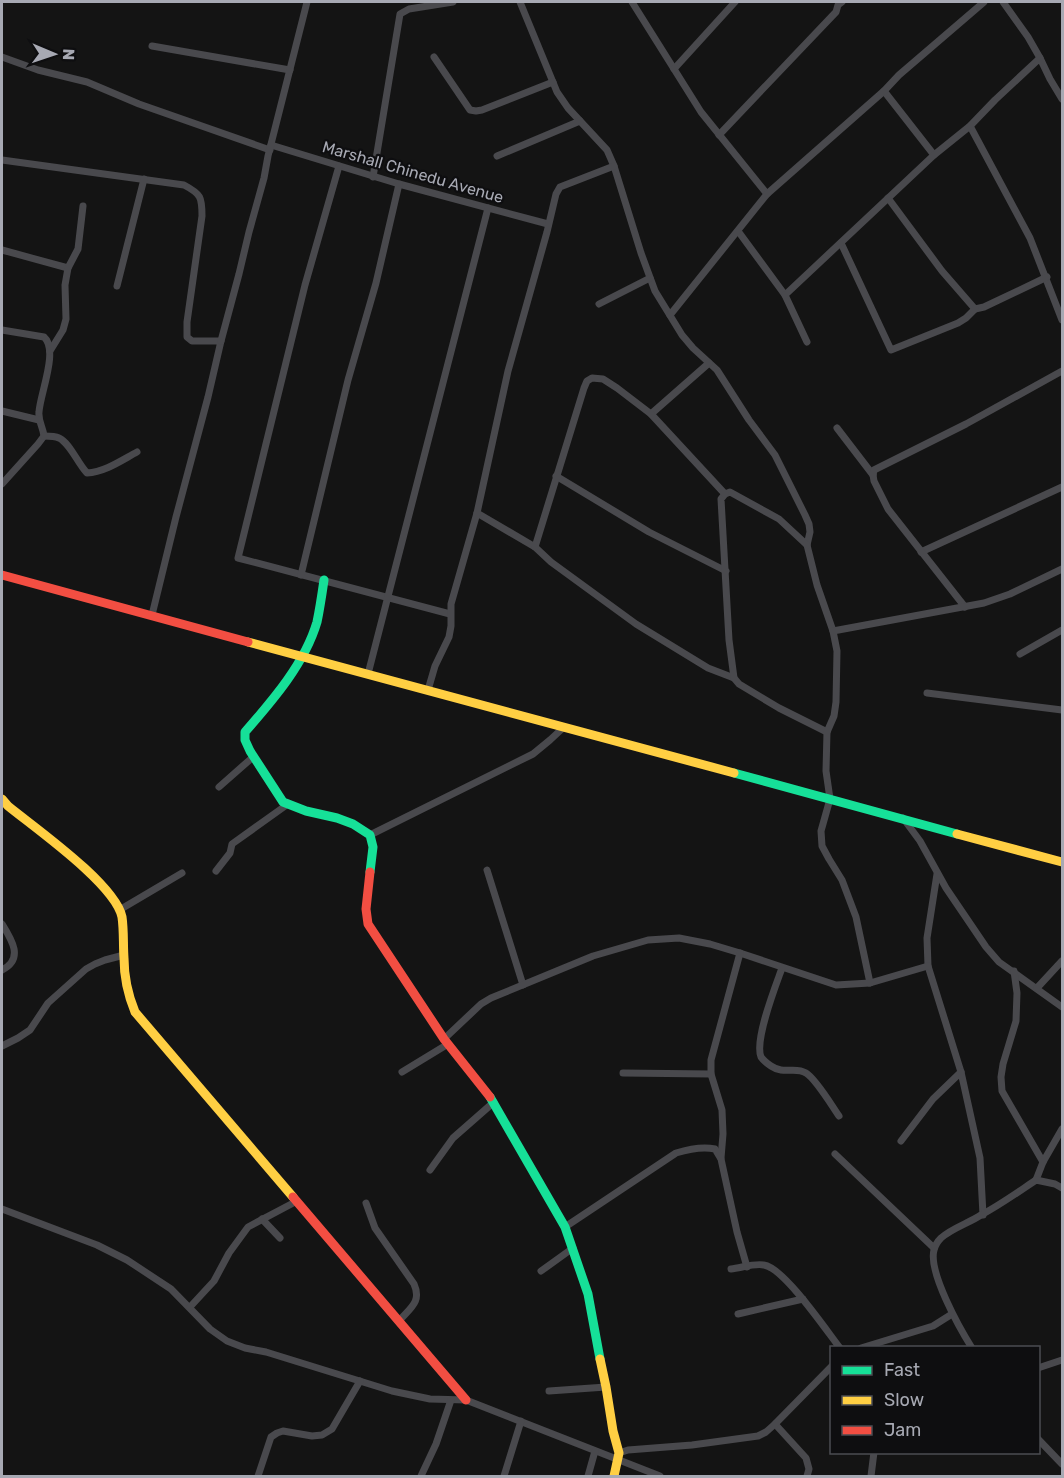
<svg xmlns="http://www.w3.org/2000/svg" width="1064" height="1478" viewBox="0 0 1064 1478" font-family="Rubik,sans-serif">
<style>
.lines{fill:none;stroke-linecap:round;stroke-linejoin:round}
.street{stroke:#49494d;stroke-width:7}
.fast{stroke:#16e098;stroke-width:9}
.slow{stroke:#ffcf43;stroke-width:9}
.jam{stroke:#f24e42;stroke-width:9}
.labels{text-anchor:middle;dominant-baseline:central;stroke-width:4.5;stroke-linejoin:round;paint-order:stroke}
.street-label{font-size:16px;fill:#a7a9b3;stroke:#0e0e10}
</style>
<rect width="100%" height="100%" fill="#141414"/>
<g class="lines">
<!-- street -->
<g class="street">
<polyline points="520,2 557,92 568,108 607,150 614,166 641,253 655,291 682,335 693,348 717,370 749,420 775,455 805,515 809,524 810,532 807,545 817,585 833,631"/>
<polyline points="632,2 701,112 767,194"/>
<polyline points="1003,2 1028,37 1040,58"/>
<polyline points="152,46 290,70"/>
<polyline points="2,57 38,70 87,82 139,104 270,150"/>
<polyline points="434,57 470,110 476,111 482,110 553,82"/>
<polyline points="674,69 735,2"/>
<polyline points="884,91 934,155"/>
<polyline points="970,126 1030,238 1062,320"/>
<polyline points="719,135 836,12 838,5 842,2"/>
<polyline points="271,145 399,184 548,224"/>
<polyline points="497,156 580,121"/>
<path d="M2 160 184 185C201 194 202 197 202 216L187 322V337L192 341H221L208 397 176 517 152 615"/>
<polyline points="339,166 305,285 238,558 450,614"/>
<polyline points="373,177 400,14 409,9 453,2"/>
<polyline points="888,198 942,271 975,309 984,307 1047,277"/>
<polyline points="738,231 785,295"/>
<polyline points="841,243 891,350 958,323 966,318 975,309"/>
<polyline points="2,250 68,268"/>
<polyline points="117,286 144,179"/>
<polyline points="599,304 650,278"/>
<polyline points="670,315 767,194 884,91 899,75 984,2"/>
<path d="M2 330 44 337C59 350 40 394 39 412 38 421 43 427 44 436L38 444 2 484"/>
<polyline points="221,341 239,274 249,232 264,178 268,156 307,2"/>
<polyline points="807,342 785,295 934,155 970,126 995,100 1040,58 1050,79 1062,99"/>
<polyline points="50,351 63,330 66,319 65,285 68,268 78,249 83,206"/>
<polyline points="2,411 39,420"/>
<polyline points="651,414 709,363"/>
<polyline points="837,428 873,475"/>
<path d="M44 436C48 436 55 436 59 438 70 443 78 464 87 473 105 472 122 460 137 452"/>
<polyline points="556,476 649,532 726,571"/>
<polyline points="477,513 535,547 551,562 636,624 708,668 734,678"/>
<polyline points="807,545 779,519 730,492 725,494 721,499 729,640 734,678 739,684 779,708 827,732"/>
<polyline points="535,547 584,388 587,381 592,378 603,379 617,388 651,414 725,494"/>
<polyline points="921,552 1062,487"/>
<polyline points="301,575 348,380 376,283 399,184"/>
<polyline points="965,607 888,509 874,481 873,475 874,470 966,424 1062,371"/>
<polyline points="1020,654 1062,630"/>
<polyline points="368,674 488,208"/>
<polyline points="428,690 435,666 449,637 451,626 451,604 477,513 508,371 547,232 556,194 560,187 614,166"/>
<polyline points="927,693 1062,710"/>
<polyline points="219,787 253,757"/>
<polyline points="903,818 920,841 946,888 986,947 999,962 1062,1007"/>
<polyline points="370,835 533,754 550,740 564,727"/>
<polyline points="487,870 523,985"/>
<polyline points="216,871 230,853 232,844 288,804"/>
<polyline points="937,874 927,938 928,966 961,1072 980,1158 983,1215"/>
<polyline points="121,909 182,873"/>
<path d="M782 968C776 985 754 1040 761 1057 763 1060 768 1064 771 1066 784 1075 795 1066 806 1073 816 1079 832 1106 839 1116"/>
<path d="M2 970C24 959 12 940 2 924"/>
<polyline points="1014,971 1017,993 1016,1021 1003,1064 1001,1077 1002,1091 1043,1162"/>
<polyline points="870,983 856,917 842,880 829,859 822,846 821,831 830,799 826,771 827,732 834,716 836,702 837,651 833,631 984,603 1010,594 1062,569"/>
<polyline points="1037,988 1062,961"/>
<polyline points="444,1039 481,1004 491,998 593,956 648,940 679,938 710,944 740,953 836,985 870,983 928,966"/>
<polyline points="2,1046 18,1038 30,1030 48,1003 86,969 95,964 105,960 124,955"/>
<polyline points="402,1072 448,1044"/>
<polyline points="623,1073 711,1074"/>
<polyline points="901,1141 933,1099 961,1072"/>
<polyline points="835,1154 934,1248"/>
<polyline points="721,1158 723,1134 722,1110 711,1074 711,1060 740,953"/>
<polyline points="430,1170 453,1138 494,1102"/>
<polyline points="1036,1180 1043,1162 1062,1129"/>
<path d="M366 1203 375 1228 414 1284C422 1302 410 1308 399 1321"/>
<polyline points="2,1209 97,1245 127,1260 171,1289 210,1329 227,1341 245,1348 266,1352 392,1391 430,1399 466,1400 660,1476"/>
<polyline points="262,1219 280,1238"/>
<path d="M565 1227 676 1153C689 1149 702 1146 715 1149L721 1159 737 1232 747 1267"/>
<path d="M731 1269C741 1268 754 1263 764 1265 784 1268 826 1330 840 1348"/>
<polyline points="541,1271 573,1248"/>
<polyline points="190,1307 214,1281 229,1253 248,1227 297,1201"/>
<polyline points="738,1314 803,1299"/>
<polyline points="861,1348 933,1326 952,1314"/>
<path d="M972 1348C960 1329 928 1272 934 1250 935 1246 938 1241 941 1238 952 1228 969 1223 981 1215 1000 1205 1018 1192 1036 1180L1055 1184 1062 1188"/>
<polyline points="1038,1368 1062,1360"/>
<polyline points="549,1391 606,1387"/>
<polyline points="775,1424 806,1458 809,1469 807,1476"/>
<polyline points="1038,1439 1062,1464"/>
<polyline points="619,1453 628,1450 692,1445 758,1436 766,1432 775,1424 832,1366"/>
<polyline points="258,1476 271,1437 277,1433 283,1431 312,1436 322,1435 332,1429 360,1381"/>
<polyline points="421,1476 436,1444 451,1400"/>
<polyline points="504,1476 521,1421"/>
<polyline points="588,1476 595,1451"/>
<polyline points="871,1476 874,1452"/>
</g>
<!-- fast -->
<g class="fast">
<path d="M324 580C322 594 320 608 317 622 305 663 273 700 245 732V740L250 751 283 802 306 811 337 818 353 824 370 835 373 847 370 872"/>
<polyline points="734,773 957,834"/>
<polyline points="490,1097 565,1227 588,1294 600,1359"/>
</g>
<!-- slow -->
<g class="slow">
<polyline points="248,642 734,773"/>
<path d="M2 799 8 806C35 828 115 884 122 917 124 931 123 945 124 958 124 977 128 995 135 1012L293 1197"/>
<polyline points="957,834 1062,862"/>
<polyline points="600,1359 606,1387 613,1431 619,1453 614,1476"/>
</g>
<!-- jam -->
<g class="jam">
<polyline points="2,575 248,642"/>
<polyline points="370,872 366,909 368,924 444,1039 490,1097"/>
<polyline points="293,1197 466,1400"/>
</g>
</g>
<g class="labels">
<!-- street labels -->
<g class="street-label">
<text transform="translate(413 172) rotate(16)">Marshall Chinedu Avenue</text>
</g>
</g>
<!-- border -->
<rect width="1064" height="1478" fill="none" stroke="#a7a9b3" stroke-width="6"/>
<!-- legend -->
<rect x="830" y="1346" width="210" height="108" fill="#0e0e10" stroke="#4b4c51" stroke-width="1.5"/>
<rect x="842" y="1366" width="30" height="9" fill="#16e098" stroke="#4b4c51" stroke-width="1.5"/>
<text x="884" y="1376" font-size="18" fill="#a7a9b3">Fast</text>
<rect x="842" y="1396" width="30" height="9" fill="#ffcf43" stroke="#4b4c51" stroke-width="1.5"/>
<text x="884" y="1406" font-size="18" fill="#a7a9b3">Slow</text>
<rect x="842" y="1426" width="30" height="9" fill="#f24e42" stroke="#4b4c51" stroke-width="1.5"/>
<text x="884" y="1436" font-size="18" fill="#a7a9b3">Jam</text>
<!-- north arrow -->
<g transform="translate(54 54) rotate(92)" stroke="#0e0e10" stroke-width="4.5" paint-order="stroke">
<path d="M0-4.5L10 22L0 15L-10 22Z" fill="#a7a9b3"/>
<text y="-9" font-size="16" font-weight="bold" text-anchor="middle" fill="#a7a9b3">N</text>
</g>
</svg>
